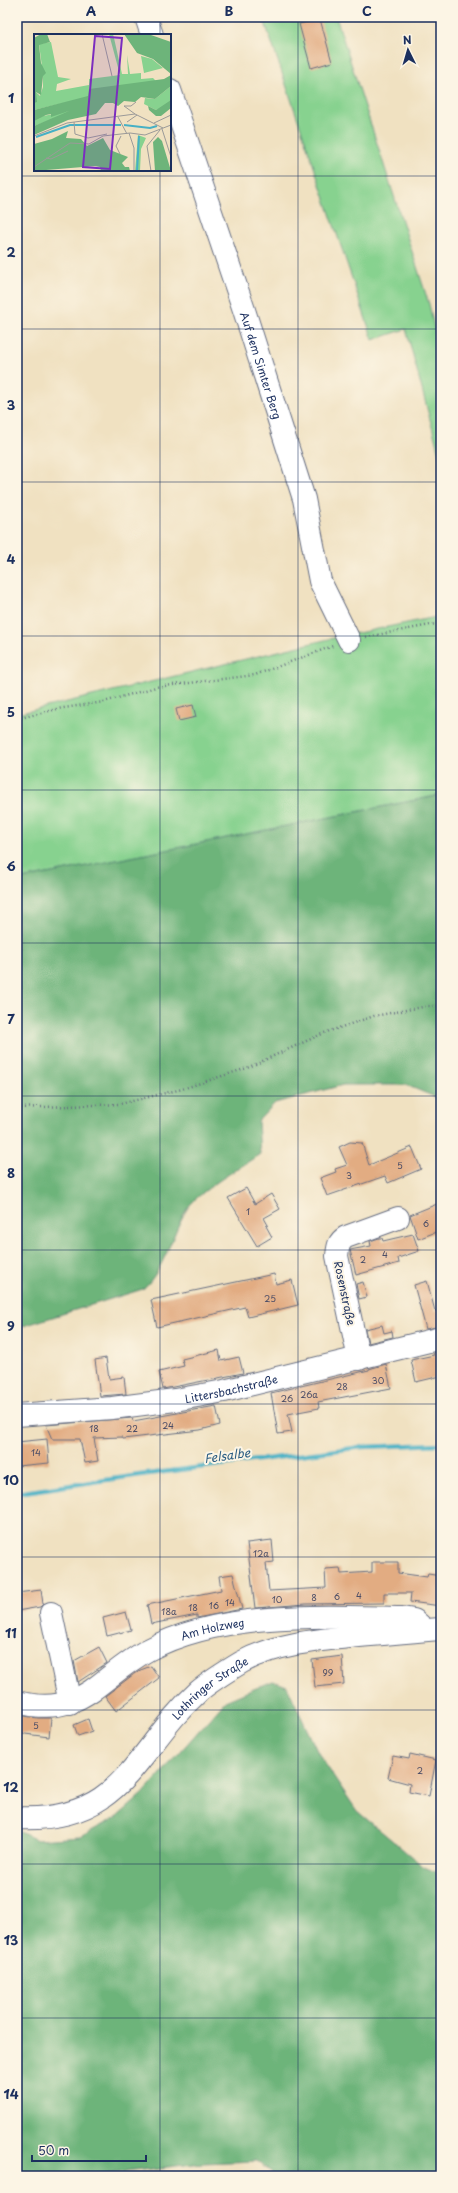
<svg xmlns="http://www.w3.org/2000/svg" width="458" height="2193" viewBox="0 0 458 2193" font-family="'Playpen Sans',sans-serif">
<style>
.green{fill:#87d28f;stroke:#518076}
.forest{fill:#6db47a;stroke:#44726c}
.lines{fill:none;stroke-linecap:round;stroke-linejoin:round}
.stream{stroke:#46b0c5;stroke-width:4.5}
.building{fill:#e2ac82}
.minor-casing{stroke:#666d81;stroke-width:24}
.major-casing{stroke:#666d81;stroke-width:24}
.path{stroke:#666d81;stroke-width:2.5;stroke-dasharray:1 3;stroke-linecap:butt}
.minor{stroke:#fff;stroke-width:22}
.major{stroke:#fff;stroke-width:22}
.grid{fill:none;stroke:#1b2f5e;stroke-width:1;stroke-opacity:0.55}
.labels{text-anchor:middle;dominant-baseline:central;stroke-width:4;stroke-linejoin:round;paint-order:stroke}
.number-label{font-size:9px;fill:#4d4e67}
.street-label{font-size:11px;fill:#1b2f5e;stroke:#fcf5e5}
.water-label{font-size:12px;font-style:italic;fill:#2a5c82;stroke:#fcf5e5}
.inset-river{fill:none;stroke:#46b0c5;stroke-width:2}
.inset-road{fill:none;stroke:#9b9a99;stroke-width:1}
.view{fill:#7b2cbf;fill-opacity:0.15;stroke:#7b2cbf;stroke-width:2}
.inset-edge{fill:none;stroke:#1b2f5e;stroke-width:2}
.neatline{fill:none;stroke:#1b2f5e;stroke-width:1.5}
.grid-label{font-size:13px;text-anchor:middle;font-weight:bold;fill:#1b2f5e}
</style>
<rect width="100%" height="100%" fill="#fcf5e5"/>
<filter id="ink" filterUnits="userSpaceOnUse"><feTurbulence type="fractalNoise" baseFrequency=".025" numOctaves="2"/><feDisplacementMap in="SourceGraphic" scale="8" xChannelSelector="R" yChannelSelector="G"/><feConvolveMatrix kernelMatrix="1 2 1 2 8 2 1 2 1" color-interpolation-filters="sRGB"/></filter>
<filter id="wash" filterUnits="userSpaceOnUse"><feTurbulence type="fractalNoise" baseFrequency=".012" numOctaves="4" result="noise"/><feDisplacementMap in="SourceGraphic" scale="16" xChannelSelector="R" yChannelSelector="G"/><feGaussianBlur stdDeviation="0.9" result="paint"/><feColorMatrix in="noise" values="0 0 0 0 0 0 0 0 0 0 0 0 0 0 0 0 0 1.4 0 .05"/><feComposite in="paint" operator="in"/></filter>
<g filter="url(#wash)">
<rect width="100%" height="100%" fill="#f0e1c1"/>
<!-- green -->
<g class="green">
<polygon points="263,17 336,17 429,304 441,359 441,461 406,329 373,340"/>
<polygon points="441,616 441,795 17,880 17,714 329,639"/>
</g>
<!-- forest -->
<g class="forest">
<path d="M441 795V1103L435 1097 406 1085H343L275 1103 258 1121 260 1154C240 1168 196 1192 185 1212 171 1237 164 1270 143 1289L17 1328V880Z"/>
<polygon points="273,1681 287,1686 318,1753 357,1811 424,1867 441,1874 441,2176 277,2176 256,2161 202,2163 90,2176 17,2176 17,1824 20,1832 37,1840 80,1837 117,1817 143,1794 225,1701"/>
</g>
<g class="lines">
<!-- stream -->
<polyline class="stream" points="17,1493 140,1475 362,1447 441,1444"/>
</g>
<g id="blocks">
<!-- building -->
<g class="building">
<polygon points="320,19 332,62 311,68 299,24"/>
<polygon points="193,705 196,717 179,721 176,709"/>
<polygon points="350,1142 362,1143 369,1165 412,1147 421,1169 388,1183 385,1176 327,1196 320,1178 336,1172 335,1169 347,1165 339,1147"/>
<polygon points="246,1188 255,1204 271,1194 280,1209 264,1218 268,1225 266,1226 272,1237 257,1246 228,1198"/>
<polygon points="437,1204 441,1215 441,1230 418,1239 410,1215"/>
<polygon points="413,1234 419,1251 398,1258 399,1263 356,1275 350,1250 371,1246 370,1241 379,1238 382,1238 383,1241"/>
<polygon points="274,1274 276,1284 292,1280 298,1305 248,1317 245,1307 157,1327 151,1300"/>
<polygon points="427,1281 435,1311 441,1309 441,1326 426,1329 414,1285"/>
<polygon points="363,1282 367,1297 359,1299 356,1284"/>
<polygon points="382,1325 384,1333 392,1331 393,1337 368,1343 365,1329"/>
<polygon points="219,1350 221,1361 239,1357 243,1373 163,1389 159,1372 184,1366 182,1359"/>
<polygon points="441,1351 441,1376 416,1382 411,1360 434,1355 433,1353"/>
<polygon points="106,1358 109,1379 124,1377 126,1394 100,1396 95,1360"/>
<polygon points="386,1364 391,1388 318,1402 319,1408 288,1414 292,1432 278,1434 271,1393 369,1370 369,1369"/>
<polygon points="216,1406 220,1425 200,1430 123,1439 122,1437 94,1438 98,1461 85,1463 80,1439 52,1439 46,1425 132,1418 133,1421"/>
<polygon points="47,1439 49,1463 17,1466 17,1442"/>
<polygon points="272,1540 274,1562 266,1563 269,1591 326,1588 325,1569 340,1568 341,1574 372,1572 372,1562 398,1562 398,1573 427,1577 428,1574 441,1576 441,1606 410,1602 411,1593 384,1593 384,1603 306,1604 255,1608 247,1543"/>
<polygon points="233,1574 242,1609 197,1618 197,1615 151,1624 147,1605 221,1590 219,1576"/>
<polygon points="41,1590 43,1604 40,1607 17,1611 17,1593"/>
<polygon points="126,1612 131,1630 107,1636 103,1618"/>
<polygon points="99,1647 107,1663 78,1682 74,1661"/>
<polygon points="342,1656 344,1684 315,1687 312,1660"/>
<polygon points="151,1666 159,1678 116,1711 105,1696 138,1671"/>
<polygon points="17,1715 38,1718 51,1718 49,1737 17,1733"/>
<polygon points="88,1719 92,1731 78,1736 74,1725"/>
<polygon points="410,1754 436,1760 429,1796 409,1792 410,1784 388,1778 393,1756 409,1759"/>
</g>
</g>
</g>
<g filter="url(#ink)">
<use href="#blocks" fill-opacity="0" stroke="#666d81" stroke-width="1"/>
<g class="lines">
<defs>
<g id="minor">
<polyline points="146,17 152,35"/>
<path id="s1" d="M170 90 244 310 304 499 320 581 349 640"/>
<path d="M359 1359 337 1256C338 1247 338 1242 346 1237L398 1218"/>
<path id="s2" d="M17 1415 112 1408 175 1400 224 1391 441 1338"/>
<polyline points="51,1613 70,1703"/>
<path id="s3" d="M17 1702C83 1719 98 1677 148 1650 220 1611 323 1616 402 1618L414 1620 425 1630"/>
</g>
<g id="major">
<path id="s4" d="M17 1818C125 1823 134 1750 199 1691 212 1680 227 1671 242 1662 278 1643 319 1640 359 1636 387 1634 414 1631 441 1629"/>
</g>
</defs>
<!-- minor casing -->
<use href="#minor" class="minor-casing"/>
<!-- major casing -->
<use href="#major" class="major-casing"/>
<!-- path -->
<g class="path">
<polyline points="366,637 441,623"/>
<polyline points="17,719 57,709 104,702 156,687 255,675 333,646"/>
<polyline points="17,1108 120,1104 182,1089 247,1068 324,1033 374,1016 428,1006 441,1006"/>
</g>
<!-- minor -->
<use href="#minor" class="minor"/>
<!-- major -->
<use href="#major" class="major"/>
</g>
</g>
<!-- grid -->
<path class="grid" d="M160 17V35M298 17V2176M160 170V2176M17 176H441M17 329H441M17 482H441M17 636H441M17 790H441M17 943H441M17 1096H441M17 1250H441M17 1404H441M17 1557H441M17 1710H441M17 1864H441M17 2018H441"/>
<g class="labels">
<!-- number labels -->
<g class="number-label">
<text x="400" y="1165">5</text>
<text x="349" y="1175">3</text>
<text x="248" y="1211">1</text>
<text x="426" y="1223">6</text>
<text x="385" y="1254">4</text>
<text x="363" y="1259">2</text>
<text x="270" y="1298">25</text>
<text x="378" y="1380">30</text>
<text x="342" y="1386">28</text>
<text x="309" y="1394">26a</text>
<text x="287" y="1398">26</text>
<text x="168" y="1425">24</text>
<text x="94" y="1428">18</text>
<text x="132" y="1428">22</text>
<text x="36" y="1452">14</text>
<text x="261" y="1553">12a</text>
<text x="359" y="1595">4</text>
<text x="337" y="1596">6</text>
<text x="314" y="1597">8</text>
<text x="277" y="1599">10</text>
<text x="230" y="1602">14</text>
<text x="214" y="1605">16</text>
<text x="193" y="1607">18</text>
<text x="169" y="1611">18a</text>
<text x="328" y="1672">99</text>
<text x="36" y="1725">5</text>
<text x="420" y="1770">2</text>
</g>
<!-- street labels -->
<g class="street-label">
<text stroke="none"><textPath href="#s1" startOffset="290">Auf dem Simter Berg</textPath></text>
<text transform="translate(345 1293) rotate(78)">Rosenstraße</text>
<text stroke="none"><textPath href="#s2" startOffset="216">Littersbachstraße</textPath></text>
<text stroke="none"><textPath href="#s3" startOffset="216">Am Holzweg</textPath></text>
<text stroke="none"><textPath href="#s4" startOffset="244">Lothringer Straße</textPath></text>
</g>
<!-- water labels -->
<g class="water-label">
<text transform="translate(227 1455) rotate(-8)">Felsalbe</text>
</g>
</g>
<!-- overview -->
<g transform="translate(34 34)">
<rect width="137" height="137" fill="#f0e1c1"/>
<path d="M75 0H79L80 4 88 40H94L93 21 96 40 107 39V45L119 44 122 47 0 76 2 58 6 62 9 53V40L5 10 17 8 24 43 37 45 23 50 22 57 55 51V45L86 41ZM107 22 118 25 129 34 110 39ZM137 52V66L132 72 122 76 110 70 111 64 121 65ZM35 77 33 80 0 92V87L4 83ZM104 101 112 104 107 115 106 137H101Z" fill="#87d28f"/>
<path d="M7 0H13L16 8 5 11 7 29 12 39 9 42 7 61 2 58 3 68 0 69V4ZM90 0 117 1 137 8V40L119 25 103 19ZM137 41V52L121 65 107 63 101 68 90 67 84 72 79 69H71L62 80 34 86 0 101V92L35 77 17 83V80L12 81 0 87V76L54 62 55 55 130 45ZM137 66V74L127 82H122L115 76 114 72 122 76ZM34 97 32 104 47 105 53 112 69 104 76 116 94 123 88 129 91 133H95L96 137H67L66 133 61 132 0 137V110L18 105ZM124 103 128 107 137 137H121L119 108Z" fill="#6db47a"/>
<path class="inset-river" d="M90 91 116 94 123 92M2 103 36 91H87M103 137 105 102"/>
<path class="inset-road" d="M68 0 78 42M102 68 97 72H90L101 80 129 94M84 83 93 100M40 88 41 100 54 104 73 100M93 88 103 81M120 89 137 81M128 95 137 123M95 99 100 114V137M0 102 33 89 101 80M86 120 82 112 87 102M12 124 17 125 34 117M0 133 36 109 55 110 69 102 96 99 111 101 137 91M117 137 113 112 126 96"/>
<path class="view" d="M61 2 88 4 76 135 49 133Z"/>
<rect width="137" height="137" class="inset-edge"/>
</g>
<!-- margin -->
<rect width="458" height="2193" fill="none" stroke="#fcf5e5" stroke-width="44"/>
<!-- north arrow -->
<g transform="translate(408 50) rotate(355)" stroke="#fcf5e5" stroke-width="3" paint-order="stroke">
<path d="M0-3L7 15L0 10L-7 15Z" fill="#1b2f5e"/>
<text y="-6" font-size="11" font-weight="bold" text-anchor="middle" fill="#1b2f5e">N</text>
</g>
<!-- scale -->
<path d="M32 2155v6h114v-6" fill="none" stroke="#1b2f5e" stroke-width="2"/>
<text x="38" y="2155" font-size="12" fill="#1b2f5e" stroke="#fcf5e5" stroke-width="3" paint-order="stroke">50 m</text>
<rect x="22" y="22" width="414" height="2149" class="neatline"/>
<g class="grid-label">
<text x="91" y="16">A</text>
<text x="229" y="16">B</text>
<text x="367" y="16">C</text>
<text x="11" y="103">1</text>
<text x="11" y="257">2</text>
<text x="11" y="410">3</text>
<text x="11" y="564">4</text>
<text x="11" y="717">5</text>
<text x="11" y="871">6</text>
<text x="11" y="1024">7</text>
<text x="11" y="1178">8</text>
<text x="11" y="1331">9</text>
<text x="11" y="1485">10</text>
<text x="11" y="1638">11</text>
<text x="11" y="1792">12</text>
<text x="11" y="1945">13</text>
<text x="11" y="2099">14</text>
</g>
</svg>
